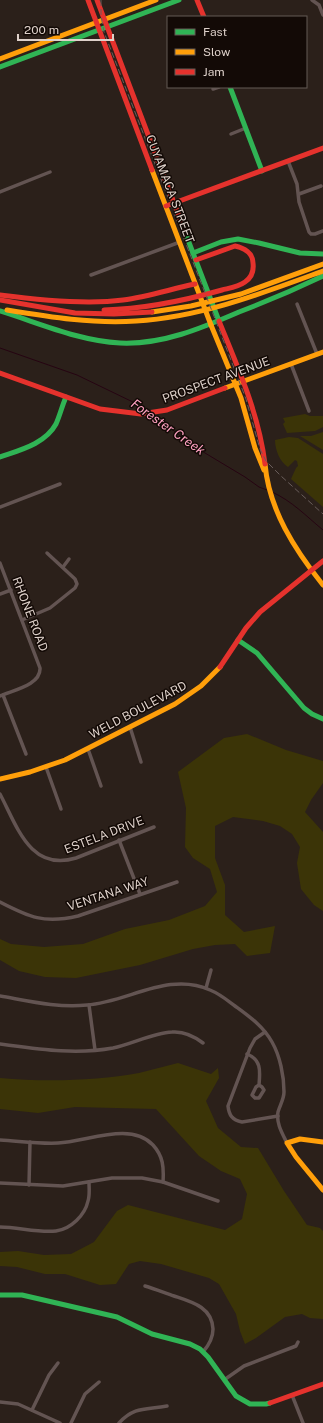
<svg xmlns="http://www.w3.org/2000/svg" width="323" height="1423" viewBox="0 0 323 1423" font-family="'Public Sans',sans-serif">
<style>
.green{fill:#3b3407}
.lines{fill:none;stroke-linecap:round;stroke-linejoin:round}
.stream{stroke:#260412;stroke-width:1}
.street{stroke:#635452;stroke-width:3.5}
.fast{stroke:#30b455;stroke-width:5}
.slow{stroke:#ff9f0a;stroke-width:5}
.jam{stroke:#e5322d;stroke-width:5}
.rail{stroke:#695d5b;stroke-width:1;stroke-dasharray:6 3;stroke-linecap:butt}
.labels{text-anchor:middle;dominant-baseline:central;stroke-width:3;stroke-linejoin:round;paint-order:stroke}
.street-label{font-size:12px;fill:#ded1ca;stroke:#130a06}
.water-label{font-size:13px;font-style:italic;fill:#ffa1c1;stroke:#130a06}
</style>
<rect width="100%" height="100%" fill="#2b201a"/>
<!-- green -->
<g class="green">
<polygon points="305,414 310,416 323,416 323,427 315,431 287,433 283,424 285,422 283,418"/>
<polygon points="323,432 323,450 300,436 311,436"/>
<path d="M289 437 298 438 323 454V507L291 479 296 468 298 466 297 461 295 460 288 467C280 462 275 450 275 440Z"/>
<polygon points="247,734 286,750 323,761 323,783 311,800 305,812 323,832 323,911 314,905 301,889 297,863 300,847 292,834 280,826 263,821 233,817 215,826 215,858 225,885 225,915 244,932 275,926 270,953 247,956 235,944 215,945 193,949 140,965 76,978 45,977 19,971 0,960 0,939 11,944 44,947 83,944 125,929 169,920 205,906 217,892 210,869 193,858 185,847 186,808 178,772 224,738"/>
<path d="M178 1063 211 1074 218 1068 219 1078 206 1101 218 1128 241 1147 258 1148 284 1191 307 1225 320 1228 323 1231V1319L310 1318 302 1314 285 1317 256 1338 245 1344 240 1331 236 1314 219 1284 209 1278 161 1264 140 1261 129 1264 116 1284 100 1285 65 1274H45L17 1267 0 1266V1252L18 1251 44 1255 71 1254 94 1242 117 1211 128 1205 225 1230 242 1219 247 1194 240 1179 221 1171 199 1156 156 1109 75 1107 38 1113 0 1109V1078C44 1082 96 1081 139 1073 152 1070 165 1066 178 1063Z"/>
</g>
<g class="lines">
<!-- stream -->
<g class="stream">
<polyline points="0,348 77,375 137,404 147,411"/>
<polyline points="152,414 195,447 245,477 259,487 267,490"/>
<path d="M272 492C292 501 306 516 323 530"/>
</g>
<!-- street -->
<g class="street">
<polyline points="312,0 319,5 323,15"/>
<polyline points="213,89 219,87"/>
<polyline points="231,134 246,128"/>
<polyline points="288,161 297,184 299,202 309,232 311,234 315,234 323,231"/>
<polyline points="0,192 50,172"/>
<polyline points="299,194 321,186"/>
<polyline points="91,275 180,242"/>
<polyline points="297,304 317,354"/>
<polyline points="291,364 309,411"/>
<polyline points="0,507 60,484"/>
<path d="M0 563 40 668C41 685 13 690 0 696"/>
<polyline points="63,567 69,559"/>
<polyline points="0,594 11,590"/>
<polyline points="22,620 50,608 75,588 77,584 75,579 47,553"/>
<polyline points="3,695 26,754"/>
<polyline points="130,727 141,762"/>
<polyline points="88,749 101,786"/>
<polyline points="46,767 61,809"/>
<path d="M0 794C17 826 30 872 76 858L154 827"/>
<polyline points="119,840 140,894"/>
<path d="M0 902C29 917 44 924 78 916L177 882"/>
<polyline points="206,988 211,970"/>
<path d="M0 996C29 1001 57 1008 87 1005 128 1002 169 971 210 990 220 994 227 1000 235 1006 250 1017 263 1026 272 1042 280 1056 284 1076 284 1092 284 1099 280 1105 278 1112 276 1123 282 1133 287 1143"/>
<polyline points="89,1005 95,1050"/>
<path d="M265 1032 255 1039 250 1048 228 1106C229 1115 232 1120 242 1122L278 1116"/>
<path d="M0 1044C38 1049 75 1055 113 1048 132 1044 153 1033 172 1032 184 1031 194 1036 203 1043"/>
<path d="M247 1054C262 1060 260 1072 259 1085L256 1087 252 1095 255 1098H259L264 1090 262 1087 259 1085"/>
<path d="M0 1140C19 1141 39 1144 58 1143 87 1142 130 1121 153 1145 163 1156 164 1167 163 1182"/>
<polyline points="0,1183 63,1186 112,1178 142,1178 163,1182 218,1201"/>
<polyline points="29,1185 30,1142"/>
<path d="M0 1227C18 1227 38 1233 56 1231 71 1229 85 1215 88 1201 90 1195 89 1188 89 1182"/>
<path d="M145 1286C155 1289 165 1293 174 1296 192 1302 212 1307 213 1329 213 1338 209 1345 203 1352"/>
<polyline points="224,1380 244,1366 296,1346 298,1342"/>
<polyline points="292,1395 303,1423"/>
<polyline points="0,1402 18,1404 60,1423"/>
<polyline points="32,1410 49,1375 58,1363"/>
<polyline points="71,1423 85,1394 99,1382"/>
<path d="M119 1423C135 1406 146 1410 167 1406"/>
</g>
<!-- fast -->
<g class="fast">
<polyline points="0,67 179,0"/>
<polyline points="230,87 262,171"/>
<polyline points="185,232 219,321"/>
<polyline points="193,253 221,242 238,239 259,243 300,253 323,254"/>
<path d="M0 311C39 323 79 341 120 343 162 345 202 328 239 312 268 301 296 289 323 276"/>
<path d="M0 457C20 450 45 444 56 424 60 415 62 406 66 397"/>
<polyline points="238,640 257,653 304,708 312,714 323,719"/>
<polyline points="0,1295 22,1295 117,1317 152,1334 190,1344 200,1349 208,1357 236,1396 250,1404 266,1404 270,1403"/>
</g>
<!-- slow -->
<g class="slow">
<polyline points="0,59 156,0"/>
<polyline points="152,170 211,325"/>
<path d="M7 310C50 317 93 324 136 321 201 317 263 293 323 271"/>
<polyline points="152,312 191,306 241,294 323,264"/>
<polyline points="211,325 241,398 255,448 264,470"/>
<polyline points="225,388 323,352"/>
<path d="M265 464C269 510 295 550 323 585"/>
<polyline points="0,779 30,772 65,760 175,704 201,686 220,667"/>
<polyline points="323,1142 300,1139 287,1143 296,1157 323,1190"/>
</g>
<!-- jam -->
<g class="jam">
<polyline points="88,0 152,170"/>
<polyline points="97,0 185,232"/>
<polyline points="197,0 204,17"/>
<polyline points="166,206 323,148"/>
<path d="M0 295C38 300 85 305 123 300 147 297 171 289 195 284"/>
<polyline points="0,300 75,313 114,314 152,312"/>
<path d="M104 310C145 309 183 301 222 290 230 288 238 287 245 282 251 278 254 271 253 263 253 253 244 248 235 246L196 260"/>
<path d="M219 321C238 368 259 414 265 464"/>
<polyline points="0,373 100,409 141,414 167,410 225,388"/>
<polyline points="220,667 246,628 260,612 323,561"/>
<polyline points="270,1403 323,1384"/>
</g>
<!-- rail -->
<polyline class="rail" points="101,0 101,16 104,32 246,399 260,449 266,461 281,476 323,514"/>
</g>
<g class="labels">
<!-- street labels -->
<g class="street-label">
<text transform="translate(170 189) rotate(69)">CUYAMACA STREET</text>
<text transform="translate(216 380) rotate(-20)">PROSPECT AVENUE</text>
<text transform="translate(30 614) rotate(69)">RHONE ROAD</text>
<text transform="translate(138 710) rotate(-28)">WELD BOULEVARD</text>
<text transform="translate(104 835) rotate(-21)">ESTELA DRIVE</text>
<text transform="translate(108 894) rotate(-18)">VENTANA WAY</text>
</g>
<!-- water labels -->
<g class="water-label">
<text transform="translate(168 427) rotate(35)">Forester Creek</text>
</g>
</g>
<!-- legend -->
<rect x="167" y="16" width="140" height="72" fill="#130a06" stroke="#645a54"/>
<rect x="175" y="29" width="20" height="6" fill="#30b455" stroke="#645a54"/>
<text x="203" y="36" font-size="12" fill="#ded1ca">Fast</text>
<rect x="175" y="49" width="20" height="6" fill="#ff9f0a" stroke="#645a54"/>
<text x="203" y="56" font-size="12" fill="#ded1ca">Slow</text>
<rect x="175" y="69" width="20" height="6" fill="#e5322d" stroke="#645a54"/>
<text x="203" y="76" font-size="12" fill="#ded1ca">Jam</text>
<!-- scale -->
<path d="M18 34v6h95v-6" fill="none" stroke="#ded1ca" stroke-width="2"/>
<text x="24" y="34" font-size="12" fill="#ded1ca" stroke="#130a06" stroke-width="3" paint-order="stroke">200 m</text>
</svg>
